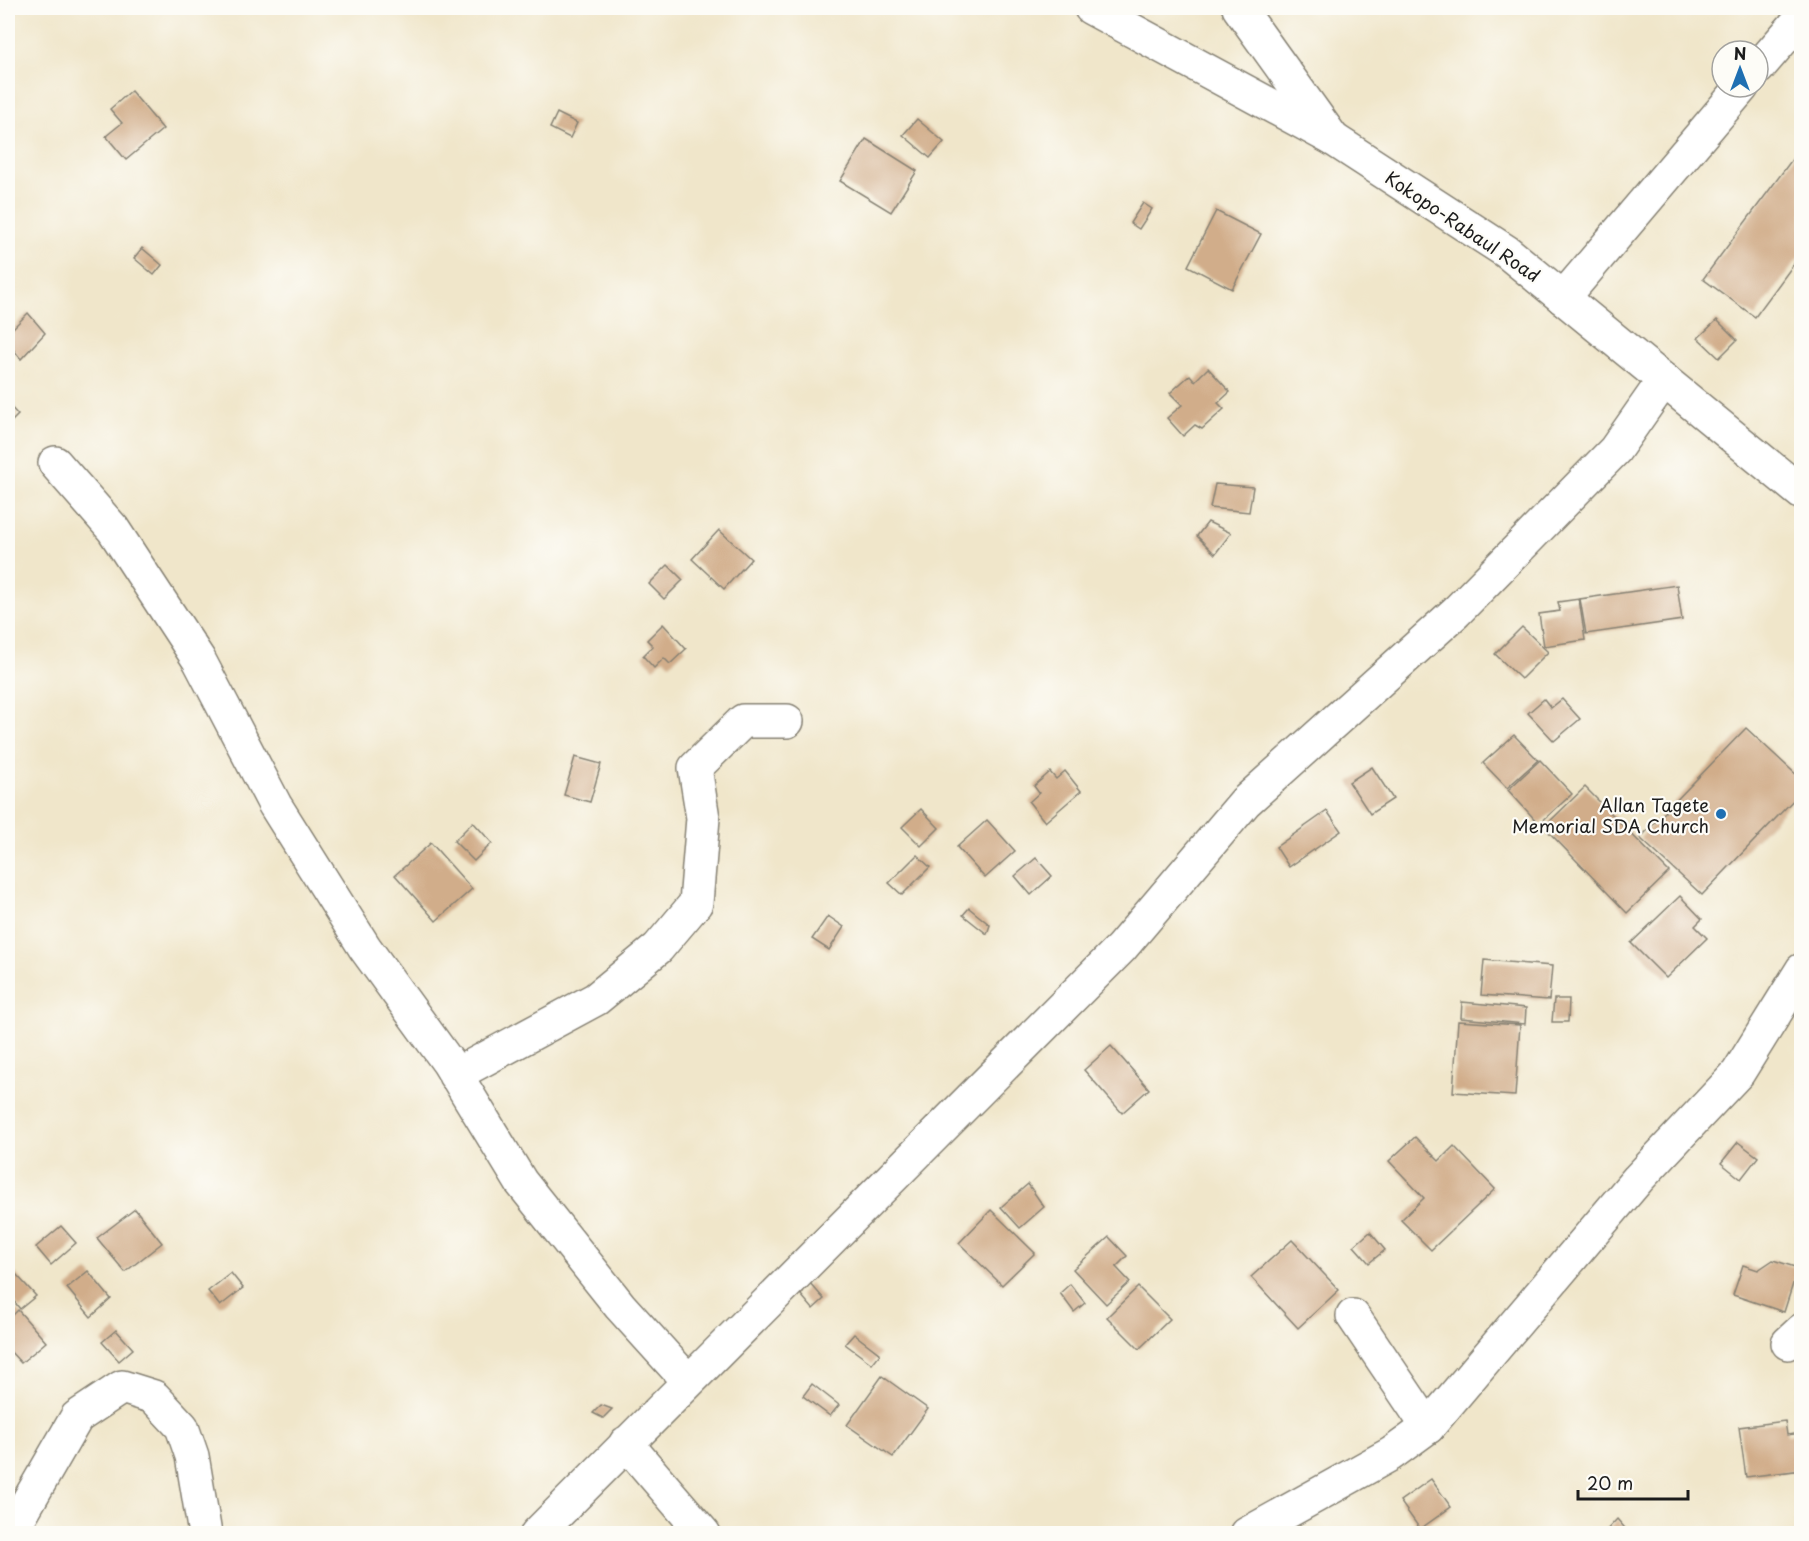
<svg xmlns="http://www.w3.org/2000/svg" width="1809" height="1541" viewBox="0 0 1809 1541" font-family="'Playpen Sans',sans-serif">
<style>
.building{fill:#d1ad8a}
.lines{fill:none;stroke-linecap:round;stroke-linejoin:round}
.street-casing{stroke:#868173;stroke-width:36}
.primary-casing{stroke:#868173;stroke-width:36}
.street{stroke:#fff;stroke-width:33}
.primary{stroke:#fff;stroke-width:33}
.poi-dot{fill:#1f6fb2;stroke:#fdfcf7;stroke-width:2}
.labels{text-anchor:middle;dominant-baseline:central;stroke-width:4.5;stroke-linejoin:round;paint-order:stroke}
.street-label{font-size:18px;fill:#1c1c1c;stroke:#fdfcf7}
.poi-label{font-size:18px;fill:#1c1c1c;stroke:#fdfcf7;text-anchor:end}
</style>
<rect width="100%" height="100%" fill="#fdfcf7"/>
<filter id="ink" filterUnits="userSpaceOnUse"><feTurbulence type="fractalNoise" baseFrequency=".0167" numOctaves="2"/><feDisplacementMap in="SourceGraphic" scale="12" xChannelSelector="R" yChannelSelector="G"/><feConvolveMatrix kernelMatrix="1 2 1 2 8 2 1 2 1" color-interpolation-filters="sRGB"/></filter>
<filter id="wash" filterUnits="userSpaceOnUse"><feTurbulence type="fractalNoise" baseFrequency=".008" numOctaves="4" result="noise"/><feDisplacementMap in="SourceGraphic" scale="24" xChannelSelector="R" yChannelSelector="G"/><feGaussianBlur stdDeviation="1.35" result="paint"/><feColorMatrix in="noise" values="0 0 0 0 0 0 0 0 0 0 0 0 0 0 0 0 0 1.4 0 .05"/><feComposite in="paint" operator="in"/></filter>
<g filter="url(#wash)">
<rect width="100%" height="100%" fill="#f0e6ca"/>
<g id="blocks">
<!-- building -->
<g class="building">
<polygon points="131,91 163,129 126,160 106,136 122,123 110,109"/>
<polygon points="557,113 577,123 570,138 550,128"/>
<polygon points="917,119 944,142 930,158 903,135"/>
<polygon points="866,139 917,171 891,212 840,181"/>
<polygon points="1802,146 1802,253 1755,317 1703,279"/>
<polygon points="1143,203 1152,209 1139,229 1130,223"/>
<polygon points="1216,211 1261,234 1232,289 1188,266"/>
<polygon points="142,248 162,265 154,275 134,258"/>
<polygon points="28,313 45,333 21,359 8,343 8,333"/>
<polygon points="1717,320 1737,340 1719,358 1698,338"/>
<polygon points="1208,368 1230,392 1218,403 1224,409 1202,429 1195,425 1183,436 1167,418 1182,405 1170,393 1190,375 1195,381"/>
<polygon points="8,404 18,415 8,425"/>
<polygon points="1215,484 1253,487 1249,512 1210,508"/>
<polygon points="1208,522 1231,533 1215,554 1197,536"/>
<polygon points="719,530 751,559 724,589 692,559"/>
<polygon points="668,565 683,580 664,599 649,584"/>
<polygon points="1677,585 1682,620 1586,634 1580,599"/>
<polygon points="1579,599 1585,640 1544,646 1539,614 1560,611 1558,602"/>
<polygon points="663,624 686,649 670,664 664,658 654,668 643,656 653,646 647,640"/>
<polygon points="1522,627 1548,652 1521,679 1495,654"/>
<polygon points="1544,699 1551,708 1562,699 1580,719 1554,741 1528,713"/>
<polygon points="1746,728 1802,780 1802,791 1702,895 1640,838"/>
<polygon points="1514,735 1538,760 1507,788 1483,763"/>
<polygon points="575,757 601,764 590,802 564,795"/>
<polygon points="1540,760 1572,794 1539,824 1508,790"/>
<polygon points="1372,767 1393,799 1370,814 1349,782"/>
<polygon points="1065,771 1081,791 1045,822 1029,802 1039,793 1034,786 1050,772 1056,779"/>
<polygon points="1585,787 1669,872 1627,913 1544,827"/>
<polygon points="921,809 939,828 921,846 902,827"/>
<polygon points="1327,811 1341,831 1289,867 1276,847"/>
<polygon points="987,820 1015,851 985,878 957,847"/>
<polygon points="473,822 492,843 474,861 454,841"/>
<polygon points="431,843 472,889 436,921 395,875"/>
<polygon points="917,855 930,867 902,895 889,883"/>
<polygon points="1036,858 1052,876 1031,895 1015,876"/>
<polygon points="1680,896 1702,919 1695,926 1707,938 1666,978 1631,943"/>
<polygon points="969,908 990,925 987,934 963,915"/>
<polygon points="828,916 844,927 829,950 812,939"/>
<polygon points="1484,960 1552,966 1549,1000 1481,995"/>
<polygon points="1554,999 1569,999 1568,1022 1552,1022"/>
<polygon points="1462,1002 1526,1008 1525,1024 1461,1018"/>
<polygon points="1458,1021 1520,1025 1515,1096 1453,1092"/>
<polygon points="1111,1046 1149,1089 1122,1113 1084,1070"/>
<polygon points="1415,1137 1439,1161 1454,1146 1495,1189 1431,1250 1401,1220 1424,1198 1389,1161"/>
<polygon points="1738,1142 1758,1157 1741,1179 1721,1163"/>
<polygon points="1028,1184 1044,1207 1020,1228 1001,1207"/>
<polygon points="135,1209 162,1243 125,1272 97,1238"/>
<polygon points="991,1210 1035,1253 1002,1285 959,1243"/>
<polygon points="61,1226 76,1243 51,1265 36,1247"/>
<polygon points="1370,1232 1385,1250 1369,1263 1354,1246"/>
<polygon points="1109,1237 1127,1256 1116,1267 1130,1282 1106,1304 1073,1269"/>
<polygon points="1292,1240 1339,1290 1298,1328 1251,1277"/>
<polygon points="1773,1260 1798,1268 1784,1312 1733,1295 1743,1265 1758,1270"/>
<polygon points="88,1271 111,1299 91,1317 67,1288"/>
<polygon points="15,1273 36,1296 20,1309 8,1294 8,1279"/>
<polygon points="231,1273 243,1288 220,1306 208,1291"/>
<polygon points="809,1282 824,1299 813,1309 801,1295"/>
<polygon points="1070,1284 1085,1303 1074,1312 1060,1293"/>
<polygon points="1138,1287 1170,1319 1139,1349 1107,1317"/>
<polygon points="18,1310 46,1342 21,1363 8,1349 8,1320"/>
<polygon points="116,1330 133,1349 119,1361 102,1342"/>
<polygon points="854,1334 880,1354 872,1364 845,1344"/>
<polygon points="882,1376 928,1409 893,1457 847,1425"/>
<polygon points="812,1384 839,1405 830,1416 803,1396"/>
<polygon points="601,1405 612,1409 603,1418 593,1413"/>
<polygon points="1785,1421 1787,1435 1802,1433 1802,1470 1746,1477 1739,1427"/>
<polygon points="1431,1479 1451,1507 1420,1529 1400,1501"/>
<polygon points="1617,1519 1630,1534 1603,1534"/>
</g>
</g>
</g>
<g filter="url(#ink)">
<use href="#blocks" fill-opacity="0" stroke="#868173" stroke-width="1.5"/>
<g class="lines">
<defs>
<g id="street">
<polyline points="1239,8 1333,139"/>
<polyline points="1758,68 1802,17"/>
<polyline points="1563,298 1742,87"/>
<polyline points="55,463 113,529 199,660 275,805 365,948 448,1062 521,1182 620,1306 688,1381"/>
<polyline points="455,1075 596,999 658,948 696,903 703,818 695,768 743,721 787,721"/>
<polyline points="1353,1316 1428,1427"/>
<polyline points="1788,1343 1802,1330"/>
<polyline points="626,1443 704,1534"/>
<polyline points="14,1534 13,1528 77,1417 122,1387 154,1397 182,1427 192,1456 205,1534"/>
<polyline points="537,1534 1121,948 1245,802 1456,612 1615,450 1664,380"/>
<polyline points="1247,1534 1391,1454 1428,1427 1638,1179 1738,1073 1802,970"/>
</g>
<polyline id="primary" points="1091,8 1333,139 1507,252 1802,493"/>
</defs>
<!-- street casing -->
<use href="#street" class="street-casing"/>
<!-- primary casing -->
<use href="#primary" class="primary-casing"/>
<!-- street -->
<use href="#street" class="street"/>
<!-- primary -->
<use href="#primary" class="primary"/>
</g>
</g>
<!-- markers -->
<circle class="poi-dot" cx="1721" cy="814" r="6"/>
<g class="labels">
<!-- street labels -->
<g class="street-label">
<text transform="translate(1463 226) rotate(34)">Kokopo-Rabaul Road</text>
</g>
<!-- poi labels -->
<g class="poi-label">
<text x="1709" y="804">Allan Tagete<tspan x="1709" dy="21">Memorial SDA Church</tspan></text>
</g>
</g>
<!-- margin -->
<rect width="1809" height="1541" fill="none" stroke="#fdfcf7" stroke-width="30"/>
<!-- north arrow -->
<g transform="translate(1740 69)"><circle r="28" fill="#fdfcf7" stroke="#a3a29f" stroke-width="1.5"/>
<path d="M0-4.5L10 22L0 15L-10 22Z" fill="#1f6fb2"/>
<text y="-9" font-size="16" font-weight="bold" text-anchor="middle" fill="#1c1c1c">N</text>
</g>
<!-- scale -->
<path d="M1578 1490v9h110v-9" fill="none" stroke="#1c1c1c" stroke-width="3"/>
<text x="1587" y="1490" font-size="18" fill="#1c1c1c" stroke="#fdfcf7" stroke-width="4.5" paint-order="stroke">20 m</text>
</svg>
